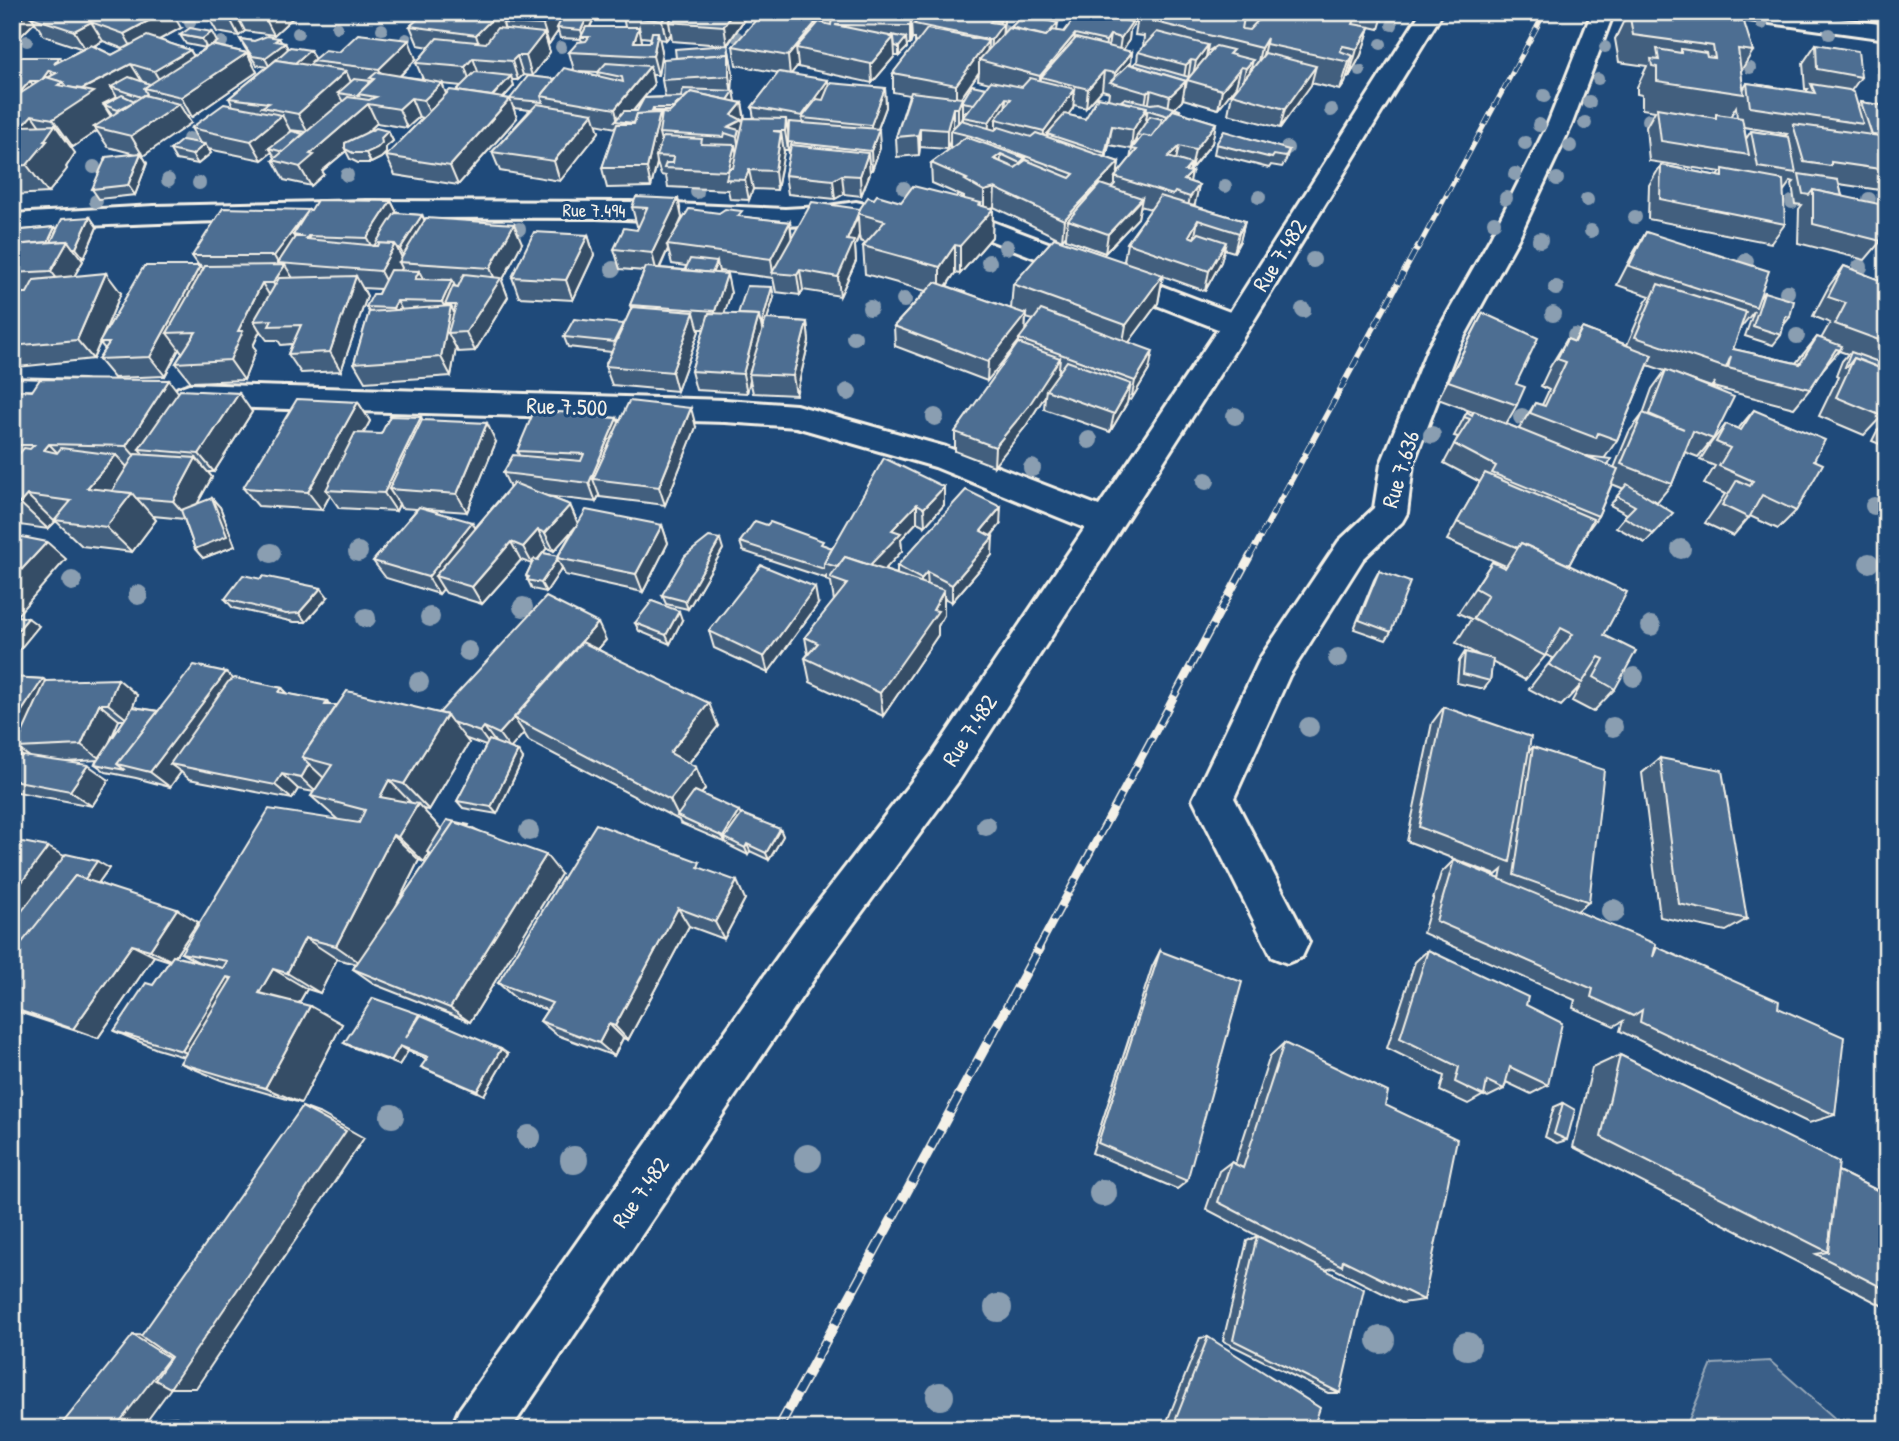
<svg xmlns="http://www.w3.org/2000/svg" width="1899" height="1441" viewBox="0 0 1899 1441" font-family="'Patrick Hand',sans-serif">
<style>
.green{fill:#3a5f88;stroke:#97a8b8;stroke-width:2}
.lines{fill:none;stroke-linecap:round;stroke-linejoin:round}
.minor-casing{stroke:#f4f1e8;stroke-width:6}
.minor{fill:#1f4a7a;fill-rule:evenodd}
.rail-far3-casing{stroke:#f4f1e8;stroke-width:5}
.rail-far2-casing{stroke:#f4f1e8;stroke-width:6}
.rail-far1-casing{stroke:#f4f1e8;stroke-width:8}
.rail-casing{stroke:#f4f1e8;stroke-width:10}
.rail-far3{stroke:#1f4a7a;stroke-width:3.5;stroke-dasharray:10;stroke-linecap:butt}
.rail-far2{stroke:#1f4a7a;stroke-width:4.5;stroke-dasharray:12;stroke-linecap:butt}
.rail-far1{stroke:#1f4a7a;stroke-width:5;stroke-dasharray:16;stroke-linecap:butt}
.rail{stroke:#1f4a7a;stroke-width:7;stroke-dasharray:20;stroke-linecap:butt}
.tree{fill:#8a9eb1}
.wall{fill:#425f7e;stroke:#f4f1e8;stroke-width:2;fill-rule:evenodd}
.shaded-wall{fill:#364d66;stroke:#f4f1e8;stroke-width:2}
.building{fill:#4d6e92;stroke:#f4f1e8;stroke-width:2}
.labels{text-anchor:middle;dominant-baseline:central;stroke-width:6;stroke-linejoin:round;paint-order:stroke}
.far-street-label{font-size:19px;fill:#f4f1e8;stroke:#1f4a7a}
.street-label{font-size:23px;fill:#f4f1e8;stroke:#1f4a7a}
</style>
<rect width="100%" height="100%" fill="#1f4a7a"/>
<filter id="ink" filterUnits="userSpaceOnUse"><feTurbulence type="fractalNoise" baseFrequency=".0143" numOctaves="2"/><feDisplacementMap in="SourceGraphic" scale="14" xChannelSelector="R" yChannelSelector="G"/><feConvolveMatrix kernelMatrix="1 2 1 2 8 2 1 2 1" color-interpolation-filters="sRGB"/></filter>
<g filter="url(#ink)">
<!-- green -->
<polygon class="green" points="1770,1361 1839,1422 1842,1429 1685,1429 1712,1364"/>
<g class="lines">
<defs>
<g id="minor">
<polygon points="1421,12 1443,12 1251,325 960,779 828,958 511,1429 451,1429 459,1410 798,928 932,755 1085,528 935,467 796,427 725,422 189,406 178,402 173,395 178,388 189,384 725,400 796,405 946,447 1099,506 1218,329 933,218 929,212 933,206 942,204 951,206 1230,312"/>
<polygon points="1592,12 1614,12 1571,126 1518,239 1457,350 1413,464 1407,513 1402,522 1363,559 1289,676 1234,798 1309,942 1302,957 1287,963 1272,957 1193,799 1261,657 1339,541 1374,508 1381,464 1427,350 1490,239 1547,126"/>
<polygon points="1648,12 1787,12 1887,25 1887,39 1733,18 1659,19 1651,17"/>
<path d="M367 201 630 202 785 209 821 207 856 202 865 204 869 210 865 216C781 237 683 219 596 218 401 217 207 218 12 230V214L154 206Z"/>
<polygon points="12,379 84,381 95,385 99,392 95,399 84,403 12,401"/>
</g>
</defs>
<!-- minor casing -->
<use href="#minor" class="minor-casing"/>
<!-- minor -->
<use href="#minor" class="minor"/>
<defs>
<polyline id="rail-far3" points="1418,248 1545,12"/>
<polyline id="rail-far2" points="1249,558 1418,246"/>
<polyline id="rail-far1" points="1038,949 1250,556"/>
<polyline id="rail" points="778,1429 1039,948"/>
</defs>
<!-- rail-far3 casing -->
<use href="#rail-far3" class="rail-far3-casing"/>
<!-- rail-far2 casing -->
<use href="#rail-far2" class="rail-far2-casing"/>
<!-- rail-far1 casing -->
<use href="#rail-far1" class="rail-far1-casing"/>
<!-- rail casing -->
<use href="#rail" class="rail-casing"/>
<!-- rail-far3 -->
<use href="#rail-far3" class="rail-far3"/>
<!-- rail-far2 -->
<use href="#rail-far2" class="rail-far2"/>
<!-- rail-far1 -->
<use href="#rail-far1" class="rail-far1"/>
<!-- rail -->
<use href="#rail" class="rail"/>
</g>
<!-- trees -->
<g class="tree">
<circle cx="190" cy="23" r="6"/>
<circle cx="1762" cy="24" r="6"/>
<circle cx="1392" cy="25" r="6"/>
<circle cx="337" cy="27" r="6"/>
<circle cx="382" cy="29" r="6"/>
<circle cx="1005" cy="30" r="6"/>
<circle cx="298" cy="33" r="6"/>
<circle cx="1829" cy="34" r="6"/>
<circle cx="737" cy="37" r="6"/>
<circle cx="406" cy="39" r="6"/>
<circle cx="27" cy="41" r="6"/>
<circle cx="222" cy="42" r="6"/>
<circle cx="1381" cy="44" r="6"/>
<circle cx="561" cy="47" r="6"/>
<circle cx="1605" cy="47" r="6"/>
<circle cx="1750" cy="68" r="6"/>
<circle cx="1360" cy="71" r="6"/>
<circle cx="1598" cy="79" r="6"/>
<circle cx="1544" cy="96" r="7"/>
<circle cx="1589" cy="102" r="7"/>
<circle cx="1331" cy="110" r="7"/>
<circle cx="1649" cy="120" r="7"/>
<circle cx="1585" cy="123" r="7"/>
<circle cx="1539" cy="125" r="7"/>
<circle cx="189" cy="139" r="7"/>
<circle cx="1525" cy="143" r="7"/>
<circle cx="1570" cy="146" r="7"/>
<circle cx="1287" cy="148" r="7"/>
<circle cx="94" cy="167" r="7"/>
<circle cx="1515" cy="174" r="7"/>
<circle cx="347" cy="175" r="7"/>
<circle cx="1557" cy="179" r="7"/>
<circle cx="168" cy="180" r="7"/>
<circle cx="199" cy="183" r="7"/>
<circle cx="1225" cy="186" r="7"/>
<circle cx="904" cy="188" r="7"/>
<circle cx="697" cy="192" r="7"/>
<circle cx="1259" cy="197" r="7"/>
<circle cx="1506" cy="198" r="7"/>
<circle cx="1869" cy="199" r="7"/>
<circle cx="1587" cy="200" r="7"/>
<circle cx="96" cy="201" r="7"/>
<circle cx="1792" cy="202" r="7"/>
<circle cx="1635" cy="217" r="7"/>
<circle cx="1494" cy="222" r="7"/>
<circle cx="519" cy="229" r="7"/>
<circle cx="1591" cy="231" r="7"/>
<circle cx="1540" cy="240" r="8"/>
<circle cx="1006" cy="247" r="8"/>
<circle cx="1313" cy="260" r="8"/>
<circle cx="1746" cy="261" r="8"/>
<circle cx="989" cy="262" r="8"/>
<circle cx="1860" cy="267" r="8"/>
<circle cx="613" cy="269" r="8"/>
<circle cx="1556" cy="288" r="8"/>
<circle cx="1787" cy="292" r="8"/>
<circle cx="904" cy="300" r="8"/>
<circle cx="870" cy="308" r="8"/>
<circle cx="1303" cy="310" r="8"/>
<circle cx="1553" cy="314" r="8"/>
<circle cx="1575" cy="336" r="8"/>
<circle cx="1797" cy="336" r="8"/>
<circle cx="854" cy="337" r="8"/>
<circle cx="848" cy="392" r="9"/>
<circle cx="1235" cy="416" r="9"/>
<circle cx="935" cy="417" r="9"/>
<circle cx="1522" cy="417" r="9"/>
<circle cx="1432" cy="435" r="9"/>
<circle cx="1089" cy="440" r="9"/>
<circle cx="1032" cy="468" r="9"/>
<circle cx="1206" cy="481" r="9"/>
<circle cx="1874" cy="506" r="9"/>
<circle cx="1681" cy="549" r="10"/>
<circle cx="358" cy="552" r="10"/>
<circle cx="271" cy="553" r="10"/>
<circle cx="1869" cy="563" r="10"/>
<circle cx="72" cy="581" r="10"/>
<circle cx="138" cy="595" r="10"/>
<circle cx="523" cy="607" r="10"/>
<circle cx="430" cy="617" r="10"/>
<circle cx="366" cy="618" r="10"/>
<circle cx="1651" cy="626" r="10"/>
<circle cx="468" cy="651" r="10"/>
<circle cx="1338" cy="658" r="10"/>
<circle cx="1634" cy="677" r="10"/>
<circle cx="419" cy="682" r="10"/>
<circle cx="1309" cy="727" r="10"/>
<circle cx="1613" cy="727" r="10"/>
<circle cx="986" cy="826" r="10"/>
<circle cx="529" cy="831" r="10"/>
<circle cx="1613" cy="911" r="12"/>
<circle cx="392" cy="1116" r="12"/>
<circle cx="529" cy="1137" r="12"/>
<circle cx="808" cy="1158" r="14"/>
<circle cx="574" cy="1160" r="14"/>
<circle cx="1103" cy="1193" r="14"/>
<circle cx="998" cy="1308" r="14"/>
<circle cx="1381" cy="1340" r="14"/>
<circle cx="1467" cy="1346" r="14"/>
<circle cx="940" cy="1396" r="14"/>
</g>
<!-- wall -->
<g class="wall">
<path d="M12 12 181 28 159 40 190 50 194 56 206 48 186 44 180 35 217 42 213 45 247 53 257 72 192 117 186 115 191 123 142 155 147 163 135 195 99 199 92 189 135 154 108 147 97 131 73 147H70L75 153 66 167 67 169 48 193 12 195V57H60L62 60 83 49 44 36 35 22 17 40H12ZM103 41 124 49 112 55 94 46ZM117 97H119L104 105 111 114 113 115 111 116 103 104Z"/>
<polygon points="299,12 274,35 245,31 239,36 217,32 206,13"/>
<path d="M426 12H597L590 27H625L623 16 745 18 728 45 733 73 732 91H734L735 102 742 103 745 118H754L752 107 779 73 736 65 733 46 779 16 778 12H922V15L925 12H1009L1004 18 1002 34 1011 28V27L1058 23 1057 31 1064 32 1100 14 1101 12H1381L1382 19 1379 29 1370 27 1361 55 1349 77 1347 76 1345 83 1340 90 1311 83 1280 128 1228 114 1232 94 1238 87 1236 86 1218 109 1183 99 1184 96 1182 101 1175 108 1180 112 1216 123 1212 143 1191 169H1190V182L1199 185 1194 206 1245 221 1240 241 1234 252 1224 249 1221 262 1205 291 1163 276 1158 303 1129 342 1149 370 1131 400 1128 399 1127 403 1110 432 1044 409 1045 396 1026 426 994 466 955 451V432L1019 344V341L987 381 895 346 894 326 926 291 865 274 863 246 866 243 860 241 859 235 855 246 856 261 840 296 803 290 800 295 776 292 773 278 718 271V273L731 293 724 314H738L774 297 767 319 807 322 809 341 796 395 753 393 750 380 747 393 696 390 691 371 704 329H698L699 331 677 391 612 385 605 366 612 352 568 347 564 337 624 326 631 309 630 305 644 271 620 269 614 249 637 230 639 226H637L632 207 678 199 682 218 679 226 743 217 790 222 792 238 860 209 874 199 901 202 964 199V197L932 183 931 163 950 149V141L947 149 920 147 919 155 897 157 896 137 909 95 893 92V73L916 44 915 43V39H912L910 45H907V48L899 56H895L872 83 798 67V65L791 74 828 87 885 88 886 107 878 129 880 148 872 170H869L870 173 861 196 844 194 835 199 788 194 785 175 789 156 788 146V150H784L777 190 753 189 749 200 730 199 728 190 668 187 666 176 661 175 657 163 651 187 607 188 602 168 616 128 596 124 599 132 560 181 500 171 492 152 530 110 513 108 517 118 458 185 395 175 386 156 423 118 419 117 407 128 377 123 366 133 388 131 393 141 386 147V153L381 158 371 163H358L350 159 346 151 322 171 324 174 311 186 284 180 273 160 275 158 272 152 262 160 208 149 211 153 198 164 176 160 170 150 200 143 191 128 233 106 229 98 267 67 257 65 245 48 240 39 254 41 279 38 281 42 285 43 288 49 314 59 339 52 416 59 400 76 423 79 416 63 430 47 418 45 410 26ZM1138 17 1135 35 1144 36 1143 47 1138 52 1137 62 1133 65 1131 64 1132 52 1123 50 1129 40 1130 30ZM558 31 560 38 581 39 582 41 569 52 574 70 510 99 503 98 514 86 512 80H518L523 75 532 76 550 52 547 44H549ZM671 34 672 41 723 45 676 58 662 80 665 97 644 98 654 85 652 75H658L662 51 659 39 666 40ZM641 37 651 38 650 42H642ZM579 71 598 72 599 76ZM979 72 978 80 990 83 986 88 962 101 961 98ZM442 84 462 86 456 91 446 94ZM1102 90 1109 92 1108 99 1085 119 1068 115 1073 108 1074 105 1086 108ZM643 99 637 111H633ZM962 112H967L963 117V121L961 120ZM290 130 306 132 303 134 291 132ZM1136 139V144L1132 149 1130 159 1117 175 1119 162 1106 158 1109 145 1131 149ZM1140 206 1151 209 1127 243 1124 261 1013 284 1011 309 947 286 955 273 960 274 992 237 993 209 990 208 994 207 1062 240 1066 235V239L1105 253 1138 218ZM668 249 672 264 686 266 685 270 660 268ZM1026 318 1034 320 1025 331Z"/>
<path d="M1628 12 1664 15 1665 12H1676L1753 51 1741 71 1743 90 1747 83 1806 92 1808 89H1805L1803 63 1816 44 1861 77 1851 91 1858 106 1861 102 1887 106V191L1839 184 1842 196 1881 241 1865 260 1798 243 1799 209 1802 205 1795 204 1792 184 1794 182 1791 181 1783 192 1785 224 1771 243 1648 219 1649 185 1661 165 1718 176 1721 172 1649 161 1646 127 1655 111 1642 109V95L1637 94V87L1647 66 1619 62 1615 39ZM1736 107 1737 118 1730 117ZM1744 127 1787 134 1785 136 1751 131 1746 139Z"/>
<polygon points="1797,12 1824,12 1822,16"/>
<polygon points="1831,12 1887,12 1887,15 1882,21 1832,14"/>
<polygon points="1216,144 1289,150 1286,160 1282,167 1271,165 1269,168 1214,154"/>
<polygon points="391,201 397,213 422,215 425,220 522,243 502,281 508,297 475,351 458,352 456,348 451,376 365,382 354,363 369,312 366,307 378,294 380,289 363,288 367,296 341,371 301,373 288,354 292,344 281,345 278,340 267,340 260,331 253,346 256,350 244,380 191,382 176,363 183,352 181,352 179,349 165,376 114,378 98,359 105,349 100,343 93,359 18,367 12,361 12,231 55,227 57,230 90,217 97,227 84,258 81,258 83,261 74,276 121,293 101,340 199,266 192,256 311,210"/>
<path d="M1646 232 1760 297 1764 292 1790 317 1783 326 1781 335 1773 345 1745 336 1754 311 1742 326H1741L1733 349 1796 363 1817 337 1821 339 1830 323 1813 316 1829 286 1844 266 1887 283V359L1883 363 1882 416 1864 435 1819 416 1838 377 1836 376 1842 361 1848 354 1839 351 1823 369 1810 389 1794 408 1713 387 1715 382 1711 387 1688 379 1713 439 1698 457 1685 452 1672 484 1657 502 1654 500 1665 522 1645 543 1616 527 1627 514 1610 505 1624 489 1612 484 1598 516 1588 530 1569 565 1604 635 1615 689 1593 712 1572 701 1581 685 1561 706 1529 689 1553 658 1546 655 1525 680 1492 662 1490 681 1484 689 1457 683 1459 661 1465 652 1480 656 1456 643 1471 619 1458 613 1492 562 1504 568 1506 566 1447 540 1480 482 1444 463 1458 437 1454 436 1467 412 1472 415 1473 412 1438 399 1483 313 1516 384 1517 405 1506 424 1519 429 1535 403 1542 405 1549 390 1541 386 1550 367 1567 339 1574 342 1582 328 1627 345 1645 303 1650 296 1617 285 1634 252ZM1648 365 1665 371 1652 389 1643 414 1629 432 1614 468 1608 465 1604 459 1617 440Z"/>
<polygon points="588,235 594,255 573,300 519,297 512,277"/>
<polygon points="12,390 178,392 252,412 214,472 208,472 212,477 197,504 220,507 235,546 203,558 195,549 184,519 153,516 156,520 132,552 82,546 57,522 55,522 48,529 12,524"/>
<path d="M358 402 370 421 363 434H381L421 417 422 420 496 442 467 512 427 509 475 528 510 487 503 473 519 455 517 451 602 414 603 417 617 418 619 423 696 427 665 505 600 497 599 495 596 502 546 496 570 505 578 523 662 525 668 543 643 592 565 575 562 568 546 592 532 589 526 576 532 564 521 560 482 604 446 593 443 589 439 594 386 578 373 561 417 509 401 508 399 504 396 511 339 508 330 495 322 510 258 506 243 488ZM576 525 558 556 543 553 547 548 554 551Z"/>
<polygon points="1754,410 1814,460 1796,511 1778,529 1750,516 1733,536 1705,523 1725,494 1704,484 1715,466 1700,460 1711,443 1726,424 1738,429"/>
<polygon points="1886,421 1887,422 1887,447 1872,441 1877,431"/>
<polygon points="944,487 944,505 925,526 917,522 901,539 902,551 884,570 897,574 897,566 1000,525 991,536 992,555 952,602 944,598 944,615 938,626 938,635 883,716 810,682 805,658 808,654 805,637 834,601 831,582 826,580 826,577 825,578 743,551 740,542 824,545 832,548"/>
<polygon points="723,549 688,609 666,604 662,595"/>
<polygon points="1379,571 1391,632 1386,640 1354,629 1374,580"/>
<polygon points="328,597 306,622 294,622 233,608 225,599"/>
<polygon points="818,604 768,673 714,648 709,631"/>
<polygon points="682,620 670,644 639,631 635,623"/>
<path d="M606 640 598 649 718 726 689 763 705 789 701 794 741 815 780 829 783 836 769 860 750 851 748 855 728 845 727 843 680 823 679 820 529 741 524 733 510 748 523 759 497 814 463 808 457 801 486 746 464 738 469 743 429 810 422 809 441 829 473 828 561 874 470 1022 376 985 353 969 356 964 337 959 320 993 307 989 299 1003 342 1024 301 1103 221 1080 180 1063 184 1057 157 1049 114 1031 153 985 170 961 154 956 98 1038 12 1010V840L64 856 109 868 98 883 198 922 175 957 200 963 181 953 337 819 311 796 314 792 298 789 292 799 189 779 181 772 170 787 136 778 106 772 95 764 97 760 66 762 109 780 92 806 12 791V677L43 679 46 681 137 695 133 707 158 711 233 679 282 688 288 694 327 701 330 705 439 713ZM119 720H124L109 742ZM428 854 431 856 396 906 419 860 424 862Z"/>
<polygon points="1444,707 1528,752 1533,747 1589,902 1577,911 1655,948 1657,947 1778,1008 1835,1115 1809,1123 1620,1031 1623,1021 1614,1026 1573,1008 1575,1000 1423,933 1441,873 1454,860 1500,879 1502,870 1496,875 1407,841 1432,723"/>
<polygon points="1660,758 1747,919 1726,931 1660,917 1642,773"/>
<polygon points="703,869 745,899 724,939 689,926 628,1040 623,1038 614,1056 557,1035 540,1021 547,1010 516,999 498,983"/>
<polygon points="1428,950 1548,1085 1531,1094 1506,1082 1504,1089 1488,1097 1484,1095 1468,1104 1440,1091 1444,1076 1387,1048 1415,962"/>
<polygon points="1160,951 1187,1181 1177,1189 1092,1153 1152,967"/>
<polygon points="419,1014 508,1054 484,1095 421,1067 427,1059 408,1051 399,1065 352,1047 344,1043"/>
<polygon points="1284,1043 1385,1105 1424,1300 1402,1303 1333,1268 1325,1270 1340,1393 1328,1393 1223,1341 1247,1241 1257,1236 1300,1258 1206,1209 1219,1171 1231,1162 1235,1164 1270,1056"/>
<polygon points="1620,1055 1838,1171 1887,1195 1887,1308 1573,1147 1592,1068"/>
<polygon points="1563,1103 1567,1140 1557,1143 1545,1137 1554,1107"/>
<polygon points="1208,1337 1313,1429 1164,1429 1200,1338"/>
</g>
<!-- shaded-wall -->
<g class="shaded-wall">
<polygon points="28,12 44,12 31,17 35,22 17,40 12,33 12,28"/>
<polygon points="165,12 172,12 181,28 135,53 124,34"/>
<polygon points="235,12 245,31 239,36 229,17"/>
<polygon points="269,12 299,12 274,35 264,16"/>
<polygon points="499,12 502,12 505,23 503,23 505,31 482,54 476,35"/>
<polygon points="552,12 570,12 557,28 558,31 549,44 543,25"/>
<polygon points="590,12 597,12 585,37 583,37 581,30"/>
<polygon points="669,12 685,12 669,22 671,34 666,40 662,21"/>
<polygon points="733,12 745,12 745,18 727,45 724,26"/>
<polygon points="823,12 825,31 823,37 821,18"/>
<polygon points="1001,12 1009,12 1004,18 1004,22 1003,25 1002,43 990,59 991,40 999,28"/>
<polygon points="1136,12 1141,12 1130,30 1129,40 1118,57 1121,38"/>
<polygon points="1190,12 1196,12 1195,16 1187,30 1182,28"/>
<polygon points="911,20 912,39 910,45 910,26"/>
<polygon points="91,22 103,41 86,50 74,31"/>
<polygon points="816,22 818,41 796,48 798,65 790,75 788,56"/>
<polygon points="639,27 643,46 634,42"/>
<polygon points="1370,27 1361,55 1349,77 1357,49"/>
<polygon points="212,32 217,42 207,49 202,39"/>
<polygon points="658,32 662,51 658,75 653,56"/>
<polygon points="544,33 550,52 532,76 526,56"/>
<polygon points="1075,34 1073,53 1041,77 1040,93 1039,95 1040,76"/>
<polygon points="1110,35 1107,54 1104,60 1106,41"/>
<polygon points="894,37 895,56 872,83 871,64"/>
<polygon points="279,38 283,45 285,43 290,53 270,68 265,58 275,41"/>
<polygon points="906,38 907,48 899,56 899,47"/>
<polygon points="1267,38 1260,67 1255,75 1261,48"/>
<polygon points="409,40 416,59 388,88 379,69"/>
<polygon points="988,41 987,60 979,60 979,72 956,105 956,85"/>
<polygon points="728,45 733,73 732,93 734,91 736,101 729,112 727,102 732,94 729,76"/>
<polygon points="1208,45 1205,64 1192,80 1196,61"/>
<polygon points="190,50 201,69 165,90 154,71"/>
<polygon points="310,50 315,60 294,78 289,68"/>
<polygon points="1132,52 1130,71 1114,83 1115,73"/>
<polygon points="247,53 257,72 192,117 181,97"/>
<polygon points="517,56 523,75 518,80 512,61"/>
<polygon points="1353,56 1345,83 1340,90 1349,62"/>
<polygon points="473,58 480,77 472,87 465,67"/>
<polygon points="1191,60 1188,79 1183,84 1186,65"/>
<polygon points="1253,60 1248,79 1241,88 1246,68"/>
<polygon points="131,64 143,83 111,87 117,97 103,104 113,120 94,127 97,131 73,147 53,119 41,81 49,70 59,84 63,82 77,92"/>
<polygon points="650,66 654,85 624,122 618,121 615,109"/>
<polygon points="1316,66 1311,85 1280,128 1285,109"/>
<polygon points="1241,67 1236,86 1218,109 1222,90"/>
<polygon points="346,71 355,91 338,93 343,102 308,133 298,114"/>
<polygon points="1104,71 1102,90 1086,108 1088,89"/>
<polygon points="511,76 514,86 494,108 491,98"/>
<polygon points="828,80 830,99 802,118 804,135 802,116"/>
<polygon points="30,81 43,101 34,111 20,92"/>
<polygon points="1186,81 1182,101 1167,116 1170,96"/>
<polygon points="442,83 449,102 432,119 424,100"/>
<polygon points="885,88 886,107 872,144 871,125"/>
<polygon points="1075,89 1073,108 1053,136 1047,134 1046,145 1042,150 1044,131"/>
<polygon points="1151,90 1146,120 1144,126 1137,135 1136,139 1131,149 1133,130 1144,112 1147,93"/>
<polygon points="411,98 419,117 407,128 399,109"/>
<polygon points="962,98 962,117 958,128 958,108"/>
<polygon points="1006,98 1005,118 996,119 996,131 988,142 989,122"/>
<polygon points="510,99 517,118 458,185 450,166"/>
<polygon points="742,103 745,122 740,156 737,137 728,127 732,115"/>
<polygon points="179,104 191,123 143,156 131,136"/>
<polygon points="368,104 377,123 347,150 345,149 346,151 322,171 324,174 311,186 300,167 310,154"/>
<polygon points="953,108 953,127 950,131 950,141 947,149 947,130"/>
<polygon points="593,113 599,132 560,181 554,161"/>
<polygon points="660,113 665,133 659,133 662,145 656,156 657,163 651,187 647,168"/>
<polygon points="32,115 47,136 55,125 75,153 66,167 67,169 48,193 27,165 22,126"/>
<polygon points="282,115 292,134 269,148 272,152 262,160 251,141"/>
<polygon points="786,119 789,138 788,142 788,150 785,131"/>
<polygon points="1216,123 1212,143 1191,169 1195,150"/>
<polygon points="1112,126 1109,145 1103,173 1105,153"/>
<polygon points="920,128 920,147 919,155 918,135"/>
<polygon points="879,129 880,148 872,170 871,151"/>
<polygon points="388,131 393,141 386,147 386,153 381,158 371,163 366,153"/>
<polygon points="781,132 784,152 777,190 775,171"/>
<polygon points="205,144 211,153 198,164 192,155"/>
<polygon points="735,145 739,165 729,180 728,171"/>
<polygon points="1179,146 1175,165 1168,157"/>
<polygon points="141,153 147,163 135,195 128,185"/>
<polygon points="868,153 870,173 861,196 860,176"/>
<polygon points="1001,154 1000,173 994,159"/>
<polygon points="1119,162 1117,178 1115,177 1115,184 1078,223 1068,220 1066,235 1062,240 1064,220"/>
<polygon points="1191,164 1188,176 1192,172 1188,192 1184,195 1185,171"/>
<polygon points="749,170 753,189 749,200 745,180"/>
<polygon points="842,175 844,194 835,199 833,180"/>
<polygon points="1199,185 1195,204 1186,217 1190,197"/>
<polygon points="995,188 994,207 984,210 984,191"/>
<polygon points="1142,198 1138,218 1105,253 1108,234"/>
<polygon points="678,199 682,218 670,245 667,245 668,249 657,273 652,253"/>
<polygon points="391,201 401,221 377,257 367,238"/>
<polygon points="981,203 980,223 993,209 992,237 960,274 960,246"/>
<polygon points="308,211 308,236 319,255 305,237 293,235 303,252 278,263 274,256"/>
<polygon points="422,215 426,224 405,259 400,249"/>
<polygon points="858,216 859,235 855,246 856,261 840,296 838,277 847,240"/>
<polygon points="90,217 97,227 84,258 76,248"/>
<polygon points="1198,220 1194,240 1189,236"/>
<polygon points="1245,221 1240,241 1234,252 1239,233"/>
<polygon points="790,222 792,242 773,273 771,259"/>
<polygon points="514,224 522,243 502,281 508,297 475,351 466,332 497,284 490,268"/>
<polygon points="55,227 63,237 44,250"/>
<polygon points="588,235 594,255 573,300 566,280"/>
<polygon points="68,241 83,261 66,290 51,271"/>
<polygon points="1226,242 1221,262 1205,291 1209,271"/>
<polygon points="395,244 404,262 399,262 402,268 390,290 380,271"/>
<polygon points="955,245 955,273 940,295 940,267"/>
<polygon points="717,262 719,272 712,290 709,280"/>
<polygon points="285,265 297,285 285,302 273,283"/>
<polygon points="200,266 213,285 167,333 179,349 165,376 150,357"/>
<polygon points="800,270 803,290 800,295 797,275"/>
<polygon points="419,271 429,290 415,279"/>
<polygon points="106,273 121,293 93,359 77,340"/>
<polygon points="727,274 731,293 719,330 715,311"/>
<polygon points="1163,275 1158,303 1121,353 1126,325"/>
<polygon points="356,276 367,296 341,371 330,352"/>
<polygon points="452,280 461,299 456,305 445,305 449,315 451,306 460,326 448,333 456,348 451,376 441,357 449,316 442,302"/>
<polygon points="262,283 274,303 254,321 260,331 253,346 256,350 244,380 230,360 238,331"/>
<polygon points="12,286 25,301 12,328"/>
<polygon points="772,287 774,297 763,332 762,323"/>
<polygon points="397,301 407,320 403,327 393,308"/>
<polygon points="694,312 699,331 677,391 672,372"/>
<polygon points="1026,314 1025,334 1019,339 1019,341 987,381 988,362"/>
<polygon points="759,315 763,334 749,374 750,380 747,393 743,374"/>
<polygon points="807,322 809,341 796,395 793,376"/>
<polygon points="623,324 626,333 617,352 614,342"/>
<polygon points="1153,351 1149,370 1131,400 1135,381"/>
<polygon points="1060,358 1058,377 1046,390 1045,396 1026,426 994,466 995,447"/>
<polygon points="169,380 190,408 139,449 154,467 150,473 126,446"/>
<polygon points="1131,384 1127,403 1110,432 1114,414"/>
<polygon points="239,393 252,412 214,472 199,454"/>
<polygon points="358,402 370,421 333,490 326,490 330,495 322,510 308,492"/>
<polygon points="691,408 696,427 665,505 659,487"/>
<polygon points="421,417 431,436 389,489 399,504 396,511 384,493"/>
<polygon points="617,418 624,436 593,479 599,495 596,502 589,483"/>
<polygon points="487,423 496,442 467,512 457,494"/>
<polygon points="49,444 75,471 44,450"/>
<polygon points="116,455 141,482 128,497 87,488"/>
<polygon points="196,458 212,477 189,519 173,501"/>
<polygon points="944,487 944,505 925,526 924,508"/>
<polygon points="132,493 156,520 132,552 106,527"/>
<polygon points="27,495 55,522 48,529 20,503"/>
<polygon points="212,498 220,507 235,546 203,558 195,549"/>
<polygon points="917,504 917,522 901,539 902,551 868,588 866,570 892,530"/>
<polygon points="570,505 578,524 554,551 545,533"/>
<polygon points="1001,507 1000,525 980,549 981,531"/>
<polygon points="472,522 482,540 435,576 443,589 439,594 428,577"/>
<polygon points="662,525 668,543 643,592 636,574"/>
<polygon points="538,530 547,548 533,565 523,547"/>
<polygon points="993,537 992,555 952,602 952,585"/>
<polygon points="720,539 723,549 688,609 685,601"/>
<polygon points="47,542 66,559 12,621 12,580"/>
<polygon points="511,542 521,560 482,604 472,587"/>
<polygon points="557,559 562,568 546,592 541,583"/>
<polygon points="927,572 928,589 922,596 921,579"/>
<polygon points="815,587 818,604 768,673 764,657"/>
<polygon points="321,588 328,597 306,622 299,613"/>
<polygon points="944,590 944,615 938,626 938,635 883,716 880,693 933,610"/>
<polygon points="679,611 682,620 670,644 666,635"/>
<polygon points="28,618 39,626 12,659 12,637"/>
<polygon points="598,623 606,640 530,726 514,718 524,733 510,749 499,734"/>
<polygon points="226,672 243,688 170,764 181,772 170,787 150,772"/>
<polygon points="43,679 64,695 17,748 40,764 12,755 12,726"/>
<polygon points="118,679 137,695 128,720 108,704"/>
<polygon points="282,688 298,704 279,692"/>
<polygon points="709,703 718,726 679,775 670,753"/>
<polygon points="99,704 119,720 102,760 81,745"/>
<polygon points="447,715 469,743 429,810 404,784"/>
<polygon points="484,727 495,742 491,747 480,732"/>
<polygon points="518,751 523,759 497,814 491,807"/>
<polygon points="309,764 325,779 317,793 301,778"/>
<polygon points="88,765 109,780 92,806 70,791"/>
<polygon points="696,767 705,789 682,818 678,816 670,800"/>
<polygon points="282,774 298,789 292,799 275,785"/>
<polygon points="389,780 415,807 380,797"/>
<polygon points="418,804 442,830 424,862 398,837"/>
<polygon points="739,811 742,819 725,838 726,844 723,837"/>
<polygon points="780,829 783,836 769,860 766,853"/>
<polygon points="393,835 419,860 366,967 336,946"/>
<polygon points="747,844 750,851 748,855 745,848"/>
<polygon points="48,847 71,860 12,941 12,895"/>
<polygon points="546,855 561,874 470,1022 450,1008"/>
<polygon points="97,861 109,868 86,900 74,893"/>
<polygon points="737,881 745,899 724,939 715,922"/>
<polygon points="678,908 689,926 628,1040 615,1026"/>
<polygon points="177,909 198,922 172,961 150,950"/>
<polygon points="305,938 337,959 320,993 287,973"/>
<polygon points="132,945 154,956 98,1038 73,1029"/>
<polygon points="273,969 307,989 293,1013 259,993"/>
<polygon points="227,977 264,997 222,1068 182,1051"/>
<polygon points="310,1006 342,1024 301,1103 265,1088"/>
<polygon points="609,1024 623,1038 614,1056 599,1043"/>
<polygon points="400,1046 408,1051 399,1065 391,1061"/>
<polygon points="501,1049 508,1054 484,1095 477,1091"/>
<polygon points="302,1107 321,1114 364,1138 196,1388 171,1388 141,1429 114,1429 133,1335 159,1336"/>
<polygon points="176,1417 187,1423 184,1427 192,1427 195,1429 170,1429 163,1418"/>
</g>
<!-- building -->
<g class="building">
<polygon points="12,12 28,12 12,28"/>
<polygon points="40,12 165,12 124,34 91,22 74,31 31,17"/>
<polygon points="208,12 269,12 264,16 235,12 229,17 206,13"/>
<polygon points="426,12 499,12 476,35 410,26"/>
<polygon points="510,12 552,12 543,25 503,23"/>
<polygon points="565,12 590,12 581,30 557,28"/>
<polygon points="626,12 669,12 662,21 623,16"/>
<polygon points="675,12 733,12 724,26 669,22"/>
<polygon points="786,12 823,12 821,18"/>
<polygon points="833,12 921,12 921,17 925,12 970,12 994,17 990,22 1003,24 991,40 914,24 917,21 911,20 910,26 835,25 894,37 871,64 796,48 819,22 831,25"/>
<polygon points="988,12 1001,12 1005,13 1000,21 993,20 994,17 985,15"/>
<polygon points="1079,12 1092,12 1132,22 1121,38 1110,35 1106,41 1075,34 1040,76 979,60 1008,28 1046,36 1052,30 1064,32"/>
<polygon points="1101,12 1136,12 1131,21 1100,14"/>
<polygon points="1140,12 1154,12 1149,18 1138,16"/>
<polygon points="1154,12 1164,12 1196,19 1197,12 1245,12 1242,29 1249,30 1266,12 1321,12 1339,15 1340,12 1358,12 1353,24 1370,27 1357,49 1343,46 1340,51 1353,56 1349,62 1266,44 1267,38 1261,48 1147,20"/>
<polygon points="1165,12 1190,12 1187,17"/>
<polygon points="1358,12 1381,12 1382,19 1356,15"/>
<polygon points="1629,12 1668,16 1667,12 1676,12 1744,22 1753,51 1738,49 1744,94 1657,81 1657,67 1652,66 1651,59 1659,60 1657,49 1681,53 1681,49 1706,53 1707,57 1715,58 1713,46 1633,35"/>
<polygon points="762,13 816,22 788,56 733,46"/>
<polygon points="1023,15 1058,23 1046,36 1011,27"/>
<polygon points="586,27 639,27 634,42 650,42 652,32 658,32 653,56 569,52 578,42 586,41 589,37 581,37"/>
<polygon points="190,28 212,32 202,39 180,35"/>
<polygon points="497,28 544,33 526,56 517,56 512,61 473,58 465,67 416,63 437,38 486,43"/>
<polygon points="927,29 988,41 956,85 893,73"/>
<polygon points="1157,32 1208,45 1196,61 1191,60 1186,65 1138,52"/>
<polygon points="358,34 409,40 379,69 312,61 325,50 339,52"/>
<polygon points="892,35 906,38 899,47 895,46 894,37 891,37"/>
<polygon points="147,36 190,50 154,71 131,64 82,89 66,87 63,82 47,78 57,73 49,70 41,81 30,81 20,92 12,92 12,57 60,57 54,64 91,45 112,55"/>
<polygon points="267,36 279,38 275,41 285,43 265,58 252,56 240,39 254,41"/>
<polygon points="1076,38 1132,52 1115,73 1104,71 1088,89 1041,77"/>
<polygon points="1816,44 1858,51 1861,77 1817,69"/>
<polygon points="211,45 247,53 181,97 144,88"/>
<polygon points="728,45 729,54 676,58 675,49"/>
<polygon points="1216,46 1233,50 1229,54 1253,60 1246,68 1241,67 1222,90 1187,80 1212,50 1210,50"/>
<polygon points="290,47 310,50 295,63 276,60 270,65"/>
<polygon points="1265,53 1316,66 1285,109 1232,94"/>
<polygon points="729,54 729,76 662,80 663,59"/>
<polygon points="276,60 346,71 298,114 262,107 269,103 229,98"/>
<polygon points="1136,62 1189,77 1187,80 1186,86 1185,87 1186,81 1133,65"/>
<polygon points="606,63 650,66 615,109 541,96 564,68 623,82 622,77 598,72"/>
<polygon points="1129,64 1186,81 1170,96 1151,90 1147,93 1110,82"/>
<polygon points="377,72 442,83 424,100 411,98 399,109 368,104 310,154 314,155 300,167 273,160 348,97 369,100 376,97 358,94 374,79 370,78"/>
<polygon points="475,72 511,76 492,96 456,91"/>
<polygon points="779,72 828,80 802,116 752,107"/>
<polygon points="528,76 555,79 541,96 543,102 510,99"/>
<polygon points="46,77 63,82 58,85 94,92 53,119 32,115 22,126 55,125 44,141 47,141 27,165 12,166 12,99"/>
<polygon points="129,77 150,84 144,88 147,94 141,97 111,87"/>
<polygon points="1030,78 1075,89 1044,131 996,119 1011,99 1006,98 989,122 963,117 991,81 1022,87"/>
<polygon points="354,79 371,81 358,94 359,96 338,93"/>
<polygon points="830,83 885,88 871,125 802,118 817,99 823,100"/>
<polygon points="1747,83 1815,93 1811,84 1849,90 1854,93 1863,124 1750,107"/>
<polygon points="972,85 986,88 974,104 962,102"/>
<polygon points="683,89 734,91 728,100 691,92 677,104 675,104 674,108 653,108 652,111 670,111 668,114 662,113 662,118 660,113 637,114 634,123 615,121 624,111 637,111 644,98 681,97"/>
<polygon points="450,90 510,99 450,166 386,156"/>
<polygon points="691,92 742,103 732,115 742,120 728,127 739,130 737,137 725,133 724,137 659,133 662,113 668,114"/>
<polygon points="911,92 962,98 958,108 953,108 947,130 920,128 918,135 896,137"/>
<polygon points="122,95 135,101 118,110 104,105"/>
<polygon points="144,95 179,104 131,136 94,127"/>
<polygon points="1098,97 1147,107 1133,130 1112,126 1105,153 1047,134 1065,114 1085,119"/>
<polygon points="1125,98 1151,104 1159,103 1180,110 1178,112 1173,110 1168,116 1148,110 1146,112 1147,107 1121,101"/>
<polygon points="1861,102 1887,106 1887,137 1872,135"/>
<polygon points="224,104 282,115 251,141 191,128"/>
<polygon points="537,104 593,113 554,161 492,152"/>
<polygon points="1657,108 1716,118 1716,114 1742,118 1749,155 1661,141"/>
<polygon points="1173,110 1216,123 1195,150 1179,146 1168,157 1191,164 1185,171 1192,172 1184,180 1199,185 1190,197 1175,192 1173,195 1115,177 1137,150 1132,149 1143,135 1151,137"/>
<polygon points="660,113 647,168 602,168 617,124 634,124 637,114"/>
<polygon points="1150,116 1162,119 1160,125 1151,137 1143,135 1142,136 1137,135"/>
<polygon points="744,118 786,119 785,131 773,131 781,132 775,171 749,170 745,180 726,179 729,168 733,168"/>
<polygon points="961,120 995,130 999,127 1031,137 1036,133 1119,162 1064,220 995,188 984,191 965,180 967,179 931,163 966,137 1025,158 1020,163 1001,154 994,159 1015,168 1026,160 1070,178 1074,174 971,136 950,131"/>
<polygon points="789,122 879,129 871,151 788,142"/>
<polygon points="1793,124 1887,137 1887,170 1831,162 1831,166 1804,162"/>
<polygon points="376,128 388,131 381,138 382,143 377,148 366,153 353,153 345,149 345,143"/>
<polygon points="292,131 303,134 283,152 269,148"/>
<polygon points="1224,131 1289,150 1285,157 1274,155 1272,158 1216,144"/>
<polygon points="1751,131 1789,137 1796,173 1758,167"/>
<polygon points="663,137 702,139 701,144 735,145 728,171 664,168 666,163 673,163 674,157 656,156"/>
<polygon points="182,140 205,144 192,155 170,150"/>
<polygon points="791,145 868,153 860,176 842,175 833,180 785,175"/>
<polygon points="141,153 128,185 92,189 106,157"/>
<polygon points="1661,165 1723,177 1723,169 1783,180 1785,224 1660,199"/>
<polygon points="1799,174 1838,180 1842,196 1813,190 1809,195 1803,194"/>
<polygon points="1100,184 1142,198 1108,234 1068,220"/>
<polygon points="913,186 981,203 979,205 993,209 960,246 955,245 940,267 863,246 885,221 857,213 868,197 874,199 877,195 901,202"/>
<polygon points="1813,190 1879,204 1881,241 1813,224"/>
<polygon points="1160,196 1245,221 1239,233 1198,220 1189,236 1194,238 1199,233 1226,242 1209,271 1127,243"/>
<polygon points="636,197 678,199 652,253 614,249 624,228 637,230 647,208 632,207"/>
<polygon points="317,200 391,201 367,238 308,236 306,239 378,246 379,243 395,244 380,271 278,263 295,237 305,237 293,235 308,211 274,256 192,256 223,208 311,210"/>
<polygon points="812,202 860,209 847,240 854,241 838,277 800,270 797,275 772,273"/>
<polygon points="689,209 719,213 725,209 742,211 738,216 790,222 771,259 667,245"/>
<polygon points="395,213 422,215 400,249 398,248 395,244 379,243 378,246 374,246"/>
<polygon points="90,217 76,248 73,248 68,241 51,242 62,219"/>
<polygon points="426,218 514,224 490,268 399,262"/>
<polygon points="55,227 48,242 12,245 12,231"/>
<polygon points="534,232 588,235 566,280 512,277"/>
<polygon points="1646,232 1769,271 1756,307 1629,266"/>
<polygon points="1054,238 1163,275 1126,325 1013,284"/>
<polygon points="68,241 51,271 12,273 12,245"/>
<polygon points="690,259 717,262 712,273 685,270"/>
<polygon points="285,265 273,283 262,283 238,331 243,331 230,360 176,363 196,332 167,333 205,266"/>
<polygon points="144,266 200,266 150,357 98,359 109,343 99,343"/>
<polygon points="1844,266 1887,283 1887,343 1835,324 1846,303 1828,297"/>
<polygon points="646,267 727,274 715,311 630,305"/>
<polygon points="390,270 419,271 415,279 452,280 442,302 397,301 393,308 366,307 373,294 378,294"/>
<polygon points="106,273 77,340 12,346 12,313 22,293 27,293 34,280"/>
<polygon points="464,274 501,278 466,332 448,333 456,305 445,305 453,286 458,287"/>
<polygon points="356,276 330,352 288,354 301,325 269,326 272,320 254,321 279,278"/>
<polygon points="935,282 1026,314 988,362 894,326"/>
<polygon points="1658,284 1746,312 1733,349 1800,364 1817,337 1842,346 1840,350 1836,349 1810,389 1728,368 1731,356 1726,368 1635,337"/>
<polygon points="747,286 772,287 762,323 760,322 759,315 738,314"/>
<polygon points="1764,292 1794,301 1790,317 1786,316 1781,335 1753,326"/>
<polygon points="451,306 441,357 354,363 369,312"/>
<polygon points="632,307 694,312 672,372 605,366"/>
<polygon points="1041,310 1153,351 1135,381 1019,339"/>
<polygon points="709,313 759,315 743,374 691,371"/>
<polygon points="1483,313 1538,338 1516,384 1525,387 1517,405 1448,381"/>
<polygon points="574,319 623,324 614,342 564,337"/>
<polygon points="766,319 807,322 793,376 749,374"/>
<polygon points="1582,328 1652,355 1617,440 1598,433 1596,438 1530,413 1535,403 1545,406 1566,362 1557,359 1567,339 1575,342"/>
<polygon points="1018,343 1060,358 1028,407 995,447 955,432"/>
<polygon points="1851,352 1887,365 1887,371 1854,358 1847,367 1845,367"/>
<polygon points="1854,358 1887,371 1887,407 1882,416 1836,397"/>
<polygon points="1067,361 1131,384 1114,414 1046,390"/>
<polygon points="1666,370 1734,397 1713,439 1693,431 1672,484 1621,464 1643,413 1684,429 1649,414"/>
<polygon points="40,379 169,380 126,446 49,444 44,450 57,453 61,448 116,455 87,488 132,493 106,527 55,520 71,501 27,495 20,503 12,502 12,462 24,448 30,449 34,445 12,445 12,390 32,391"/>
<polygon points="180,390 239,393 199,454 139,449"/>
<polygon points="297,399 358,402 308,492 243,488"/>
<polygon points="629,401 691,408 659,487 593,479"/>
<polygon points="1754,410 1825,440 1814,460 1823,464 1796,511 1762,495 1749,518 1722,505 1737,480 1750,486 1753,481 1719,466 1730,448 1716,442 1726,424 1741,430"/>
<polygon points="534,411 602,414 601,417 617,418 589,483 503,473 513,455 581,461 584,454 517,451"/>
<polygon points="1474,411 1618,469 1598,516 1492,473 1496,466 1454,444 1470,419 1464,417 1467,412 1472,415"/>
<polygon points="390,416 421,417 384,493 326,490 355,433 381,434"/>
<polygon points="422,420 487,423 457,494 389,489"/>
<polygon points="1886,421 1887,422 1887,434 1881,432"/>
<polygon points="135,454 196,458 173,501 136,498 132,493 112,491"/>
<polygon points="1586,456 1611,459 1608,465"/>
<polygon points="884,458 944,487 924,508 917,504 892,530 901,533 870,565 845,557 837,567 824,563"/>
<polygon points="1485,473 1593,519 1569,565 1521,543 1518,548 1457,522"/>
<polygon points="514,483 570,505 545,533 538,530 523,547 511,542 472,587 435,576"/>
<polygon points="1627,484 1673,513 1653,534 1624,517 1635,506 1617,496"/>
<polygon points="966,490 1001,507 981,531 993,537 952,585 927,572 921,579 897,566"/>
<polygon points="212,498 227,536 195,549 181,510"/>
<polygon points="419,507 472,522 428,577 373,561"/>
<polygon points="586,510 662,525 636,574 557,558"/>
<polygon points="755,521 767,525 770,522 823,541 821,544 832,548 824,563 824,569 740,542"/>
<polygon points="12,535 47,542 12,580"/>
<polygon points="709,537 720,539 685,601 662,595 685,556"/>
<polygon points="1521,543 1627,592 1604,635 1636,651 1615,689 1594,677 1604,659 1599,657 1582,683 1549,665 1573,634 1561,628 1545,656 1473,619 1488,595 1475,588 1492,562 1505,568"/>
<polygon points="543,553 558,556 557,558 558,558 541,583 527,580 529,577 526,576 534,559 538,560"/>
<polygon points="845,557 944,590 933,610 938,611 880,693 805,658 818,643 805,637 847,584 830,578"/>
<polygon points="761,565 815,587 764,657 709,631"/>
<polygon points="1379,571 1410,582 1391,632 1359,620"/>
<polygon points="243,575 261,579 263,576 321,588 299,613 286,614 225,599"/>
<polygon points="546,597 598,623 499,734 484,727 480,732 452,722 447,715 439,713"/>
<polygon points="652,601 679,611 666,635 635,623"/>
<polygon points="12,615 28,618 12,637"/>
<polygon points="582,642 709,703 670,753 696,767 670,800 514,718"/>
<polygon points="1465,652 1493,659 1490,681 1463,674"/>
<polygon points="194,665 226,672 150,772 117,764"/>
<polygon points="12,677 43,679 12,726"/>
<polygon points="235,678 282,688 279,692 327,701 325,705 337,705 302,757 309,764 301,778 282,774 275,785 170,764 228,682"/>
<polygon points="118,679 108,704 99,704 81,745 17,748 15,755 88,765 70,791 12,780 12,746 16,747 46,681"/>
<polygon points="347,691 447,715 404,784 389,780 380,797 418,804 398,837 393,835 336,946 305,938 287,973 273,969 259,993 310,1006 265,1088 180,1063 232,978 227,977 182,1051 114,1031 146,983 153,985 173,956 223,968 227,961 181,953 269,809 359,823 365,810 311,796 332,765 302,757"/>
<polygon points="133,707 158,711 117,764 125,770 95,764"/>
<polygon points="1444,707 1531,737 1510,862 1419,827"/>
<polygon points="489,740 518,751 491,807 457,801"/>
<polygon points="1533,747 1604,770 1589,902 1514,875"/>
<polygon points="1660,758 1722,770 1747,919 1679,904"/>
<polygon points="695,791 739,811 723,837 677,816"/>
<polygon points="742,814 780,829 766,853 747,844 745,848 725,838"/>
<polygon points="447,820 469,825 468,827 454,822 432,854 427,852"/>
<polygon points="454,822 546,855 450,1008 353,969"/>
<polygon points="596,824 700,862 698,867 737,881 715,922 678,908 615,1026 609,1024 599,1043 540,1021 552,1003 498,983"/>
<polygon points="12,840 48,847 12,895"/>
<polygon points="66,854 97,861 85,879 75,876 15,952 12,951 12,924"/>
<polygon points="1454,860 1656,944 1653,957 1657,947 1779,1001 1778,1008 1844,1037 1835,1115 1640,1022 1642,1010 1633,1016 1591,997 1593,989 1436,921"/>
<polygon points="75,876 177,909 150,950 132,945 73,1029 12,1008 12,955"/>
<polygon points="1428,950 1528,997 1526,1005 1562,1023 1548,1085 1510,1067 1504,1089 1487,1081 1484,1096 1455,1082 1459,1067 1400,1038"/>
<polygon points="1160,951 1242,982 1187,1181 1098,1143"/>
<polygon points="373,998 419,1014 406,1038 421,1015 501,1049 477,1091 421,1067 428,1057 400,1046 391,1061 344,1043"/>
<polygon points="1284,1043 1388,1092 1385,1105 1457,1139 1424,1300 1343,1260 1342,1266 1218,1202 1231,1162 1243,1168"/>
<polygon points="1620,1055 1839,1162 1828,1252 1601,1137"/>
<polygon points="1563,1103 1575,1110 1567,1140 1554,1134"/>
<polygon points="302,1107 346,1131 170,1388 155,1380 171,1357 141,1336"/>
<polygon points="1838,1171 1887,1195 1887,1290 1816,1254 1828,1252"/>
<polygon points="1257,1236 1364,1289 1340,1393 1233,1340"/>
<polygon points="133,1335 169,1358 114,1429 58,1429"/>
<polygon points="1208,1337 1320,1408 1313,1429 1172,1429"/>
<polygon points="163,1418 173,1424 170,1429 155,1429"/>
</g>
</g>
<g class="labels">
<!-- far-street labels -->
<g class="far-street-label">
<text transform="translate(594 210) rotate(1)">Rue 7.494</text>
</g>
<!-- street labels -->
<g class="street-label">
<text transform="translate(1279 255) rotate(-58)">Rue 7.482</text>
<text transform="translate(567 406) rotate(2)">Rue 7.500</text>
<text transform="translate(1400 469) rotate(-73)">Rue 7.636</text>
<text transform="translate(969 730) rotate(-57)">Rue 7.482</text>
<text transform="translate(640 1192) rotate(-55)">Rue 7.482</text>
</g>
</g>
<!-- margin -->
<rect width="1899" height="1441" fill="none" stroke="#1f4a7a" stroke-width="42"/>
<rect x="21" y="21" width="1857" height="1399" fill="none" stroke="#f4f1e8" stroke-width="2.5" filter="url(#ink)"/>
</svg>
